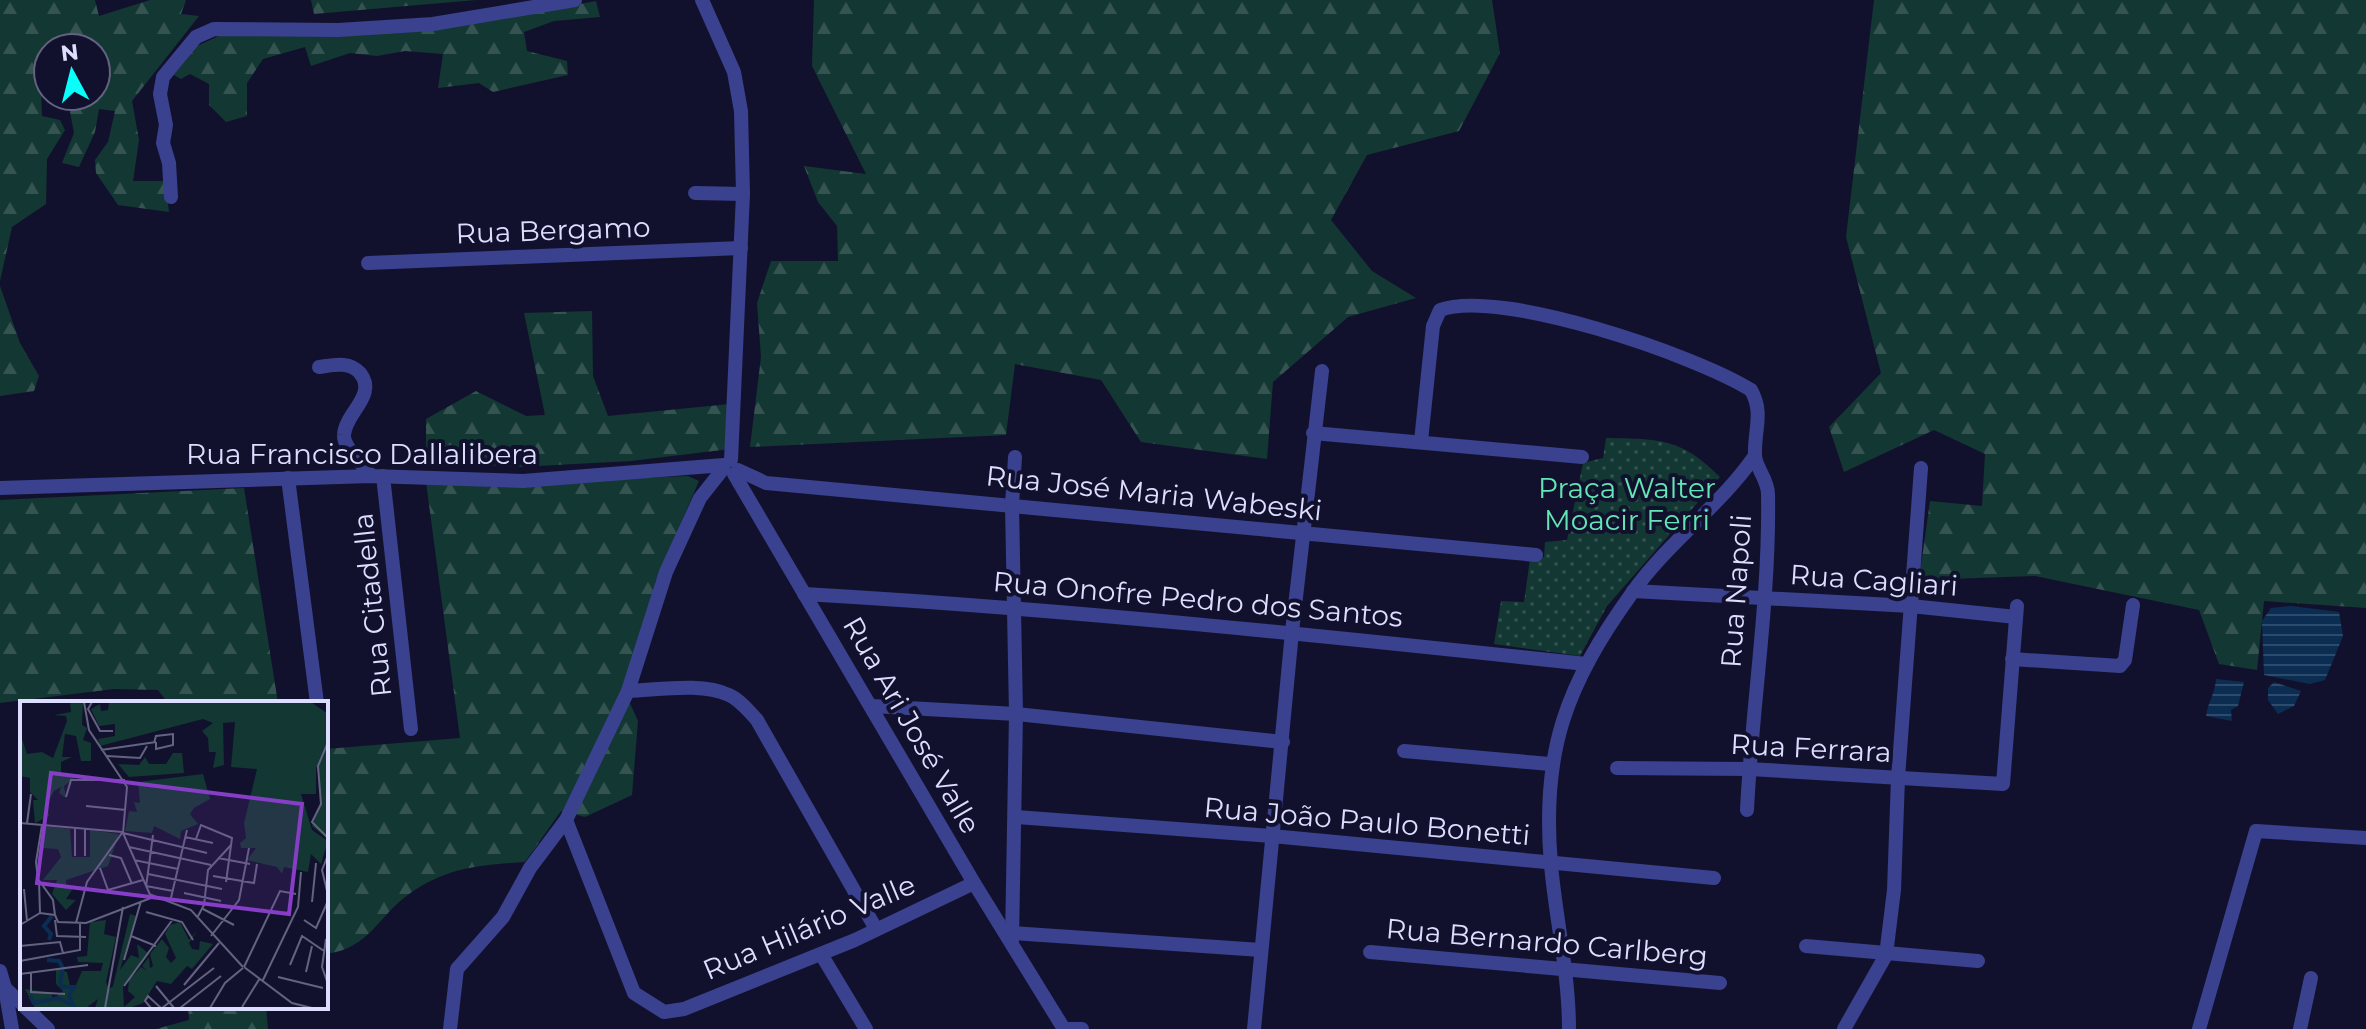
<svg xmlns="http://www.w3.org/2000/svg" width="2366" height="1029" viewBox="0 0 2366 1029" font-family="Montserrat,sans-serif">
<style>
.forest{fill:url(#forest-firs)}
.park{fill:url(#park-dots)}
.water{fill:url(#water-rules)}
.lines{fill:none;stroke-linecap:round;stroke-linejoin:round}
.minor{stroke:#3a418e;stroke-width:14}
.labels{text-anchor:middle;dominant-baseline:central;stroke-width:8;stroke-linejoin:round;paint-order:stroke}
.street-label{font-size:28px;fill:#ddf;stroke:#12112d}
.park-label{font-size:28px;fill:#62e6b5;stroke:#12112d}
.inset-river{fill:none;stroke:#0b2d52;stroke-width:4}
.inset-road{fill:none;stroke:#636381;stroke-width:2}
.view{fill:#853ec5;fill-opacity:0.15;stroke:#853ec5;stroke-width:4}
.inset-edge{fill:none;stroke:#ddf;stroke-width:4}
</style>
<defs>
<pattern id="forest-firs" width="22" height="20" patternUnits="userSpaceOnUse" patternTransform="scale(2)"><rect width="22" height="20" fill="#133732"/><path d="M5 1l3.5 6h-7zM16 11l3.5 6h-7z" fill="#355451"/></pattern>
<pattern id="park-dots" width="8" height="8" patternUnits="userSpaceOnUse" patternTransform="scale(2)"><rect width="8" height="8" fill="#133732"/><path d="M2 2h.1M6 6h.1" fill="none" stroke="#355451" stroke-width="1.8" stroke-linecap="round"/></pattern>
<pattern id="water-rules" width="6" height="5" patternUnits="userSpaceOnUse" patternTransform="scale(2)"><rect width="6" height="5" fill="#0b2d52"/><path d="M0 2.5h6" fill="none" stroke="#2e4b6c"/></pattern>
</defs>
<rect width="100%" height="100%" fill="#12112d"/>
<!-- forest -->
<g class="forest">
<polygon points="0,0 95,0 99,16 150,0 186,0 181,14 199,16 132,101 139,140 133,181 165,181 169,212 118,205 96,173 95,160 108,142 115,111 99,109 95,132 79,167 62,163 74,133 67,96 96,96 96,48 48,48 48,88 41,89 42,116 60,120 65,130 47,159 46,204 12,227 0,281"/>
<polygon points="311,0 476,0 314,14"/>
<polygon points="814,0 1492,0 1500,53 1459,131 1367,155 1331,220 1372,271 1416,298 1348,317 1273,382 1267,459 1141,442 1101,380 1015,364 1006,435 750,447 761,357 757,303 771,261 838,261 837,226 818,202 804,166 866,174 812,66"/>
<polygon points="1874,0 2366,0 2366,608 2264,601 2257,670 2219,664 2199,610 2035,576 1919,580 1930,501 1982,506 1985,454 1934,430 1844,472 1829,427 1881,373 1846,237"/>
<polygon points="596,1 600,17 554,21 524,32 527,51 567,61 568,75 493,92 479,83 438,88 443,54 405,51 377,56 350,53 311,66 305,47 263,59 247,83 247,116 226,122 209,105 209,84 190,74 181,79 174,75 197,46 221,35 438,30"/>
<polygon points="0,286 20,343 39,376 34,391 0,396"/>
<polygon points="592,311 593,376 608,416 730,404 730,449 631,461 519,467 426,462 426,419 476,391 526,416 545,415 524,313"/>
<path d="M688 476 699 481 656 580 624 690 638 721 632 795 585 817 561 811 525 862C481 865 447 867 409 894 377 917 370 948 326 954V749L460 738 426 482 575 481Z"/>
<polygon points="244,488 278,703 168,703 158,690 114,689 0,703 0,500"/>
<polygon points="188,1007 266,1007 268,1029 156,1029 189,1020"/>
</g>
<!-- park -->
<path class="park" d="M1606 438C1660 439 1681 438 1720 477L1607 606 1580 656 1494 644 1501 601 1524 602 1530 559 1544 557 1545 542 1567 540 1583 463 1603 458Z"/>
<!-- water -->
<g class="water">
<polygon points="2291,606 2339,612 2343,636 2325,680 2310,684 2264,675 2262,621 2271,608"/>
<path d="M2216 679 2244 682 2238 706 2231 710 2232 721 2206 716C2208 702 2215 694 2216 679Z"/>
<polygon points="2274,682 2301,691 2294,706 2278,714 2268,700 2268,688"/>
</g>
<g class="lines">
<!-- minor -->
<g class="minor">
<polyline points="702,0 734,72 741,111 743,194 731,460"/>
<polyline points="695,193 743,194"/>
<polyline points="171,197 169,163 163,143 166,125 160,94 163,77 196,37 214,29 338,30 433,24 575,0"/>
<polyline points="368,263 741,248"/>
<path d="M319 367C334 365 349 361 360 373 378 395 345 413 344 435 343 448 364 465 371 476"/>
<polyline points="1313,433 1582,457"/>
<path d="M1421 441 1433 326 1440 310C1500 288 1695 355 1751 390 1764 413 1754 430 1755 455 1755 467 1768 479 1768 494 1770 598 1752 705 1747 810"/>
<polyline points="738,470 766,483 1536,555"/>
<polyline points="734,474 974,883 1064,1029"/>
<polyline points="383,476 411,729"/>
<polyline points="288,478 317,703"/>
<polyline points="0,488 371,476 523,481 724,465"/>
<polyline points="1633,591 1911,606 2016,617"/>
<path d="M804 594C1066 609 1325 636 1586 664"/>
<polyline points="2012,659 2120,666 2125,660 2133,605"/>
<path d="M628 691C658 690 702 682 729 695 740 700 749 711 757 720L876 929"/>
<polyline points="872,706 1016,714 1283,742"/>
<polyline points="1404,751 1550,764"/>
<polyline points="1617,768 1749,769 2003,784 2017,606"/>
<polyline points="1016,817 1272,836 1714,878"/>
<polyline points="566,820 634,993 664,1012 684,1009 855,940 974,883"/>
<polyline points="1012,933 1261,950"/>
<polyline points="1012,941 1016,714 1012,505 1015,457"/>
<polyline points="1806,946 1978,961"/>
<polyline points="1370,952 1720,983"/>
<polyline points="821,954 866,1029"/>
<polyline points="0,971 5,988 22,1004"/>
<polyline points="5,988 12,1029"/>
<polyline points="25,1007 48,1029"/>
<polyline points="450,1029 457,969 503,917 530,868 566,820 628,691 666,572 700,498 723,469"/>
<polyline points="1069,1029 1082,1029"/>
<polyline points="1254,1029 1292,632 1322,371"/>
<path d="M1569 1029C1569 974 1556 920 1551 865 1541 751 1566 685 1632 593 1667 543 1719 507 1754 457"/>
<polyline points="1844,1029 1886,955 1894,890 1898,778 1921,468"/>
<polyline points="2199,1029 2256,831 2366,838"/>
<polyline points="2300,1029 2311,978"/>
</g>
</g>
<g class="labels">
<!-- street labels -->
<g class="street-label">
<text transform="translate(553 230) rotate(-2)">Rua Bergamo</text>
<text x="362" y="454">Rua Francisco Dallalibera</text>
<text transform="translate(1154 493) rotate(6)">Rua José Maria Wabeski</text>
<text transform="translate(1874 580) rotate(4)">Rua Cagliari</text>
<text transform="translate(1736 591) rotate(-86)">Rua Napoli</text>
<text transform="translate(1198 599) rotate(5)">Rua Onofre Pedro dos Santos</text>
<text transform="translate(372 605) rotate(-96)">Rua Citadella</text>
<text transform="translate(912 725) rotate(60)">Rua Ari José Valle</text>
<text transform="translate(1811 748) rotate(3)">Rua Ferrara</text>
<text transform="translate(1367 821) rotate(5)">Rua João Paulo Bonetti</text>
<text transform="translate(809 927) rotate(-23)">Rua Hilário Valle</text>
<text transform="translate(1547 942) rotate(5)">Rua Bernardo Carlberg</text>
</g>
<!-- park labels -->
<g class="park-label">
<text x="1627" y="488">Praça Walter<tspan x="1627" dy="32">Moacir Ferri</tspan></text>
</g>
</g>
<!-- overview -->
<g transform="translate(20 701)">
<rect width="308" height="308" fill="#12112d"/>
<path d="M50 1H63L62 24 67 27 63 39 71 42V60H61L56 35 45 33 42 56H52L41 61V75L60 73 44 85 46 97 39 92 41 86 34 90 27 103 29 115 15 122 13 99H18L10 91V77L0 75V32L7 53 22 51 33 57 47 20 46 15 34 14 51 11ZM89 1H291L308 13V36L296 68V93H281L292 129 308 140 301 163 291 153 288 171 264 166 262 173 257 166 227 159 236 147H221L220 142 226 137 224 122 237 68 211 66 215 21 203 22 204 64 193 67 196 51H189L188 37 182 30 193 22 183 18 80 45 78 38 95 35V23L79 25 71 8 80 3 81 10 88 9ZM153 52H162L164 72 109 76 98 63 119 64 125 56 129 63H146ZM183 73 190 98 174 107 170 113 178 123 161 130 160 138 134 125 132 132 105 130 109 110 117 111 114 101 120 102 118 81ZM23 125 50 128 52 156H70V129L99 133 88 165 46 179V186H54L46 198 56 199 46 209 32 193 37 179H23L41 156 38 148 21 147ZM110 213 116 215 100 269 111 254 119 257 117 243 129 253 103 285 104 306 115 296 108 290 109 279 121 266 127 270 122 265 129 256 130 267 133 265 130 253 142 238 149 247 146 256 151 262 156 257 145 233 150 224 160 221 169 239 177 230 169 242 172 248 179 249 180 240 193 243 172 268 167 265 151 283 137 280 123 302 109 307H75L78 298 66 307H15L5 288 31 292 33 298 43 290 36 283V268L47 271 50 285 56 284 62 270H81L83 262 58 261 57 256 67 255 70 221 86 219 84 233 96 236 86 281 89 288 93 285Z" fill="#133732"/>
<path d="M308 36V138L292 125 301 102 297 65Z" fill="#133732"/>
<path class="inset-river" d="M29 239 31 233 24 225 32 215M27 259 39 260 43 267 40 281 42 286H54L49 295 54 307M10 295 14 302 37 297 50 303"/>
<path class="inset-road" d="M64 1 69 29 107 86 103 132 131 196M72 1 68 8 80 30H93M308 41 298 65 301 103 292 121 308 137M134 42 136 35 153 33V44L136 48V41M81 49 136 41M87 55 120 57 127 45M46 96 51 79H105M66 105 106 109M0 122 102 131M7 122 11 93M22 124 16 161 18 178 33 199 35 214M55 127V155M103 132 187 152M165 136 193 142M176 138 181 124 212 137 206 181M109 146 191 164M89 154 101 157 112 183M308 154 302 169 308 194M65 155V128M198 157 230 163M114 159 158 168M80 167 88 189 123 179M128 173 202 188M193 175 234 182 237 163M19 180 20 212M126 185 153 190M126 186 133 134M4 188 7 220M164 192 201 200M129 193 171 209 223 266M150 201 167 129M292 201 296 162M183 208 214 224M126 211 162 221 173 239M35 214 38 221 66 222 131 197M177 217 184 204 188 169 211 144M35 219 37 235 66 236M284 219 296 227 307 202M56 222 67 181 102 132M0 224 20 212 35 214M111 235 136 245M191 235 219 199 229 147M306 238 302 266 308 283M0 245 40 241 43 252M104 259 121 200M0 260 60 249V222M270 264 282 235 304 250M224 266 260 190 276 193M224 266 272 302 292 307M286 271 292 245M11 272V291L45 293M0 273 68 264M258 276 303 287M243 279 278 206 281 171M164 284 199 242M104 285 153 218M136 285 154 307M222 306 240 277M85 307 103 206M131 307 125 300 128 295 141 307M142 307 194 267M160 307 201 275M190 307 205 282 223 267"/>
<path class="view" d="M31 72 282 103 269 213 17 182Z"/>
<rect width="308" height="308" class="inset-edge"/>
</g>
<!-- north arrow -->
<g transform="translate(72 72) rotate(353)"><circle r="38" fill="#12112d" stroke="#636381" stroke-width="2"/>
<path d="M0-6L14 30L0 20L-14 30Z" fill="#09fffa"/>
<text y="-12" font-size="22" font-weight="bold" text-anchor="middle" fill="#ddddff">N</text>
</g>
</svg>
